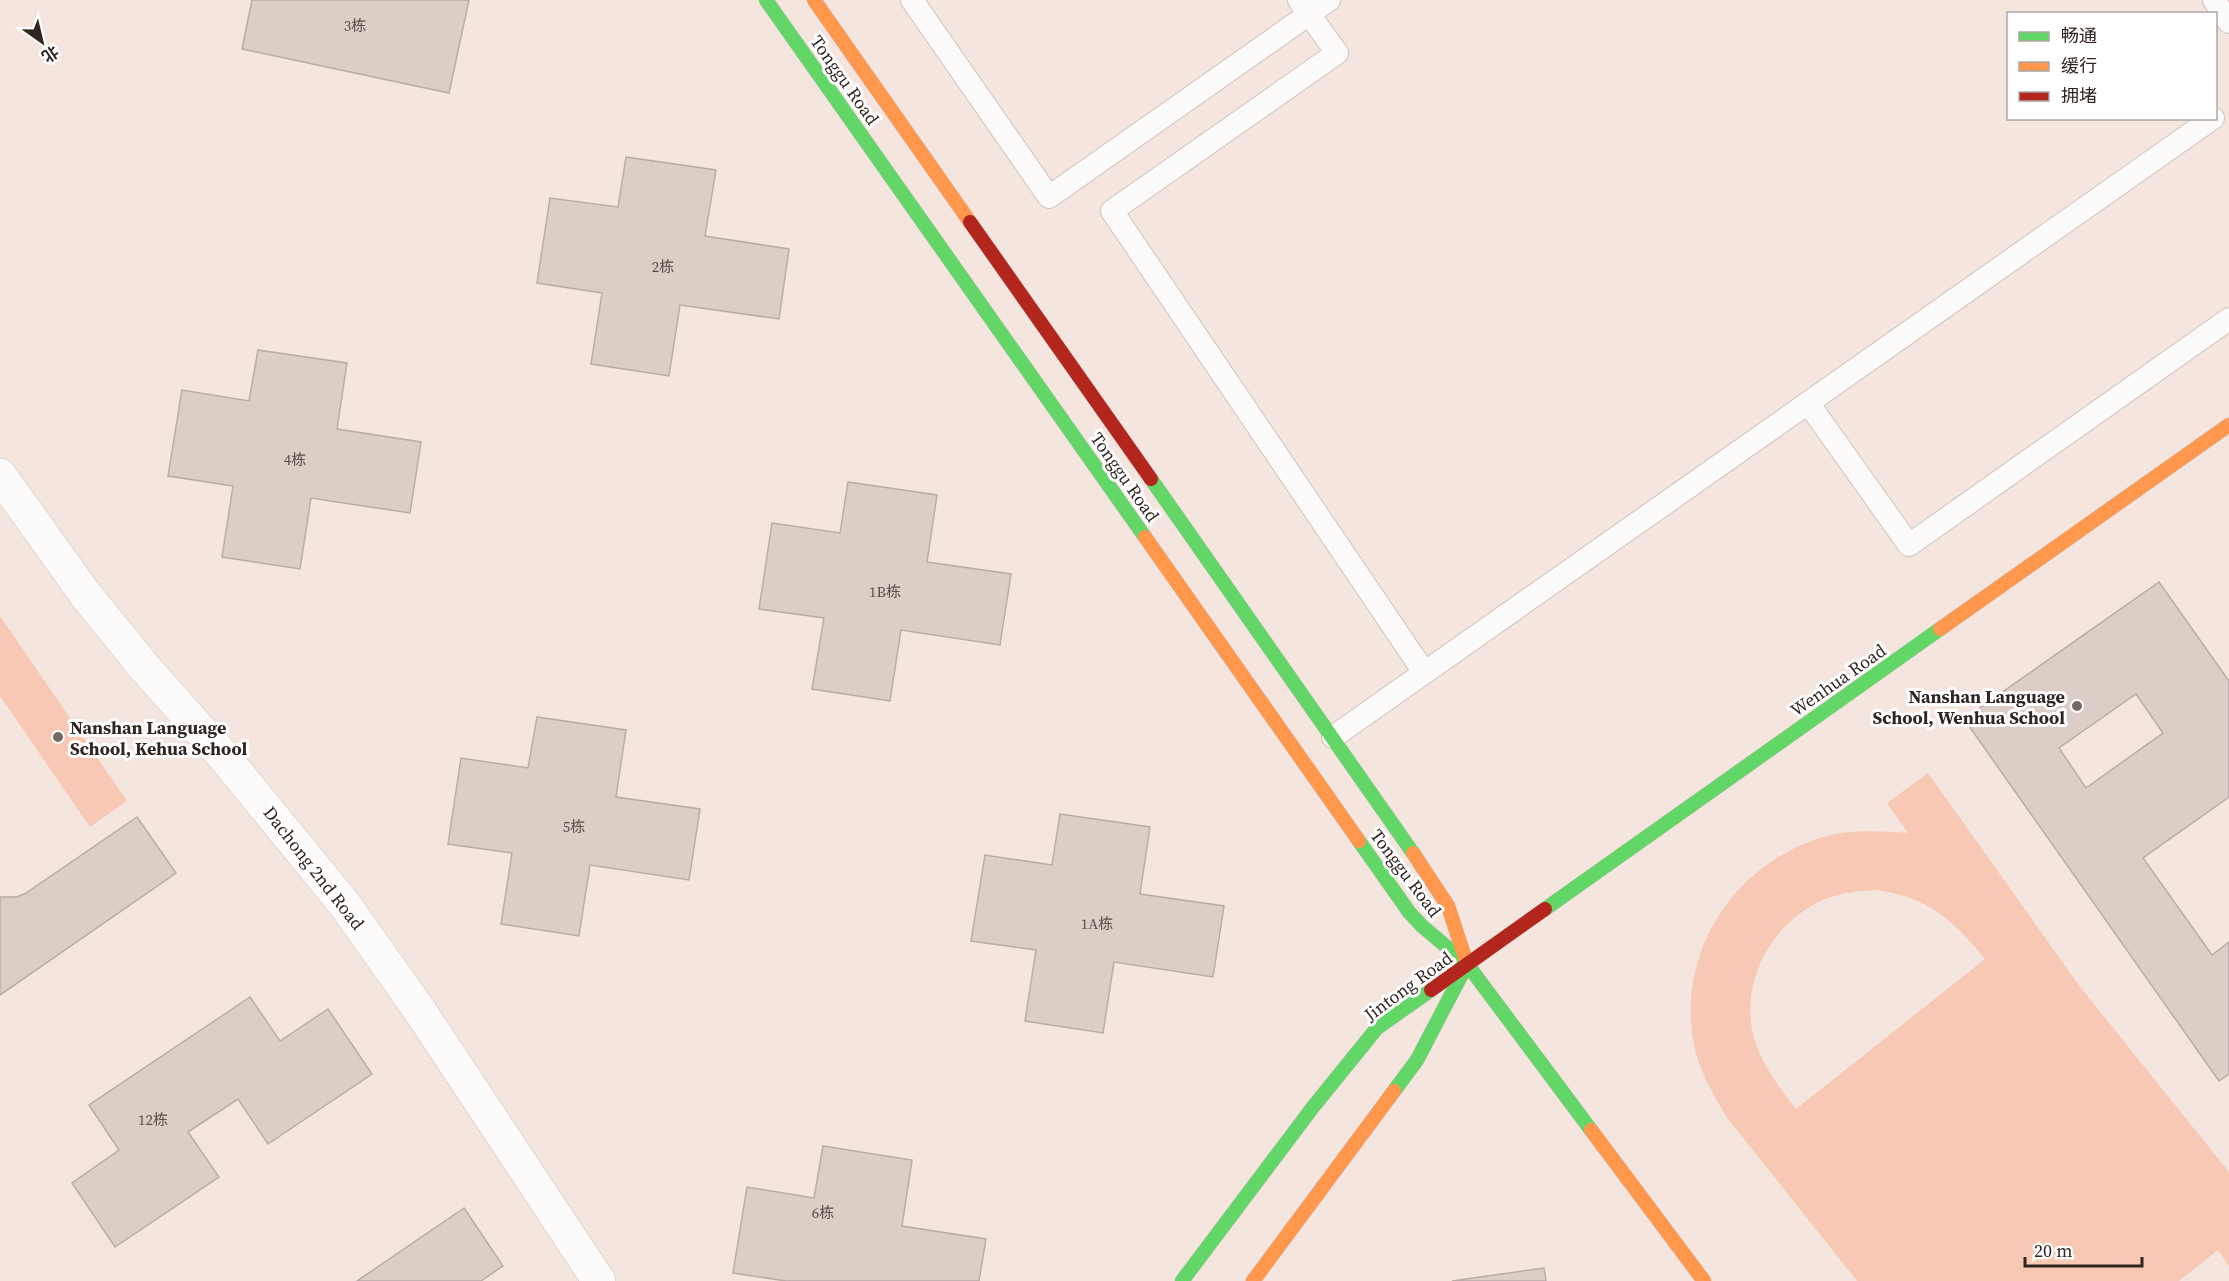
<svg xmlns="http://www.w3.org/2000/svg" width="2229" height="1281" viewBox="0 0 2229 1281" font-family="'Source Serif 4','Noto Sans SC',serif">
<style>
.green{fill:#f7c9b4;fill-rule:evenodd}
.building{fill:#dacec7;stroke:#b8aca6;stroke-width:1.5;fill-rule:evenodd}
.lines{fill:none;stroke-linecap:round;stroke-linejoin:round}
.lane-casing{stroke:#cfc2bc;stroke-width:24}
.street-casing{stroke:#cfc2bc;stroke-width:34}
.fast-casing{stroke:#cfc2bc;stroke-width:15}
.slow-casing{stroke:#cfc2bc;stroke-width:15}
.jam-casing{stroke:#cfc2bc;stroke-width:15}
.lane{stroke:#fdfbfa;stroke-width:22}
.street{stroke:#fdfbfa;stroke-width:33}
.fast{stroke:#63d668;stroke-width:14}
.slow{stroke:#ff974d;stroke-width:14}
.jam{stroke:#b3261e;stroke-width:14}
.poi-dot{fill:#756962;stroke:#fff;stroke-width:2}
.labels{text-anchor:middle;dominant-baseline:central;stroke-width:6;stroke-linejoin:round;paint-order:stroke}
.number-label{font-size:15px;fill:#5a4f49}
.street-label{font-size:18px;fill:#30251f;stroke:#fff}
.poi-label{font-size:18px;font-weight:bold;fill:#30251f;stroke:#fff;text-anchor:end}
</style>
<rect width="100%" height="100%" fill="#f4e6de"/>
<!-- green -->
<g class="green">
<polygon points="0,616 127,801 90,827 0,696"/>
<path d="M1928 773 2081 988 2229 1172V1266L2218 1250 2179 1281H1857L1728 1119C1716 1099 1704 1080 1697 1057 1671 964 1727 869 1817 839 1847 829 1878 831 1908 833L1887 803ZM1874 890C1927 896 1952 919 1985 959L1796 1109C1779 1087 1762 1065 1754 1038 1739 981 1772 922 1825 899 1840 893 1858 891 1874 890Z"/>
</g>
<!-- building -->
<g class="building">
<polygon points="252,0 469,0 449,93 242,49"/>
<polygon points="626,157 716,170 705,236 789,249 779,319 680,305 669,376 591,364 602,293 537,283 550,198 618,207"/>
<polygon points="258,350 347,363 337,429 421,442 410,513 311,498 300,569 222,557 233,486 168,476 182,390 249,401"/>
<polygon points="848,482 937,495 927,562 1011,574 1000,645 901,630 890,701 812,689 824,618 759,609 772,523 840,533"/>
<path d="M2159 582 2229 681V797L2143 858 2212 955 2229 942V1074L2219 1081 1964 719ZM2136 694 2163 733 2086 788 2059 748Z"/>
<polygon points="537,717 626,730 616,797 700,809 689,880 590,865 579,936 501,924 512,853 448,844 461,758 528,768"/>
<polygon points="1060,814 1150,827 1140,894 1224,906 1213,977 1114,962 1103,1033 1025,1021 1036,950 971,941 985,855 1052,865"/>
<polygon points="137,817 176,873 0,995 0,897 17,897 26,893"/>
<polygon points="250,997 280,1041 328,1009 372,1074 268,1144 238,1099 188,1132 219,1177 115,1247 72,1183 119,1150 89,1105"/>
<polygon points="823,1146 912,1160 902,1226 986,1239 979,1281 786,1281 733,1273 747,1187 814,1198"/>
<polygon points="464,1208 503,1266 481,1281 357,1281"/>
<polygon points="1544,1268 1546,1281 1452,1281"/>
</g>
<g class="lines">
<defs>
<g id="lane">
<polyline points="912,0 1049,197 1329,0"/>
<polyline points="1299,0 1337,53 1112,211 1424,672"/>
<polyline points="2214,0 2229,22"/>
<polyline points="1808,403 1909,545 2229,319"/>
<polyline points="1333,737 2213,118"/>
</g>
<polyline id="street" points="0,475 85,594 145,668 225,758 345,905 420,1011 599,1281"/>
<g id="fast">
<polyline points="766,0 1145,537"/>
<polyline points="1151,479 1413,853"/>
<polyline points="1359,841 1409,912 1422,926 1467,964 1591,1130"/>
<polyline points="1545,909 1940,629"/>
<polyline points="1394,1091 1417,1060 1464,970"/>
<polyline points="1182,1281 1313,1107 1377,1028 1431,990"/>
</g>
<g id="slow">
<polyline points="814,0 970,222"/>
<polyline points="1145,537 1359,841"/>
<polyline points="1940,629 2229,425"/>
<polyline points="1413,853 1448,906 1467,964"/>
<polyline points="1591,1130 1704,1281"/>
<polyline points="1253,1281 1394,1091"/>
</g>
<g id="jam">
<polyline points="970,222 1151,479"/>
<polyline points="1431,990 1545,909"/>
</g>
</defs>
<!-- lane casing -->
<use href="#lane" class="lane-casing"/>
<!-- street casing -->
<use href="#street" class="street-casing"/>
<!-- fast casing -->
<use href="#fast" class="fast-casing"/>
<!-- slow casing -->
<use href="#slow" class="slow-casing"/>
<!-- jam casing -->
<use href="#jam" class="jam-casing"/>
<!-- lane -->
<use href="#lane" class="lane"/>
<!-- street -->
<use href="#street" class="street"/>
<!-- fast -->
<use href="#fast" class="fast"/>
<!-- slow -->
<use href="#slow" class="slow"/>
<!-- jam -->
<use href="#jam" class="jam"/>
</g>
<!-- markers -->
<g class="poi-dot">
<circle cx="2077" cy="706" r="6"/>
<circle cx="58" cy="737" r="6"/>
</g>
<g class="labels">
<!-- number labels -->
<g class="number-label">
<text x="355" y="25">3栋</text>
<text x="663" y="266">2栋</text>
<text x="295" y="459">4栋</text>
<text x="885" y="591">1B栋</text>
<text x="574" y="826">5栋</text>
<text x="1097" y="923">1A栋</text>
<text x="153" y="1119">12栋</text>
<text x="823" y="1212">6栋</text>
</g>
<!-- street labels -->
<g class="street-label">
<text transform="translate(845 80) rotate(55)">Tonggu Road</text>
<text transform="translate(1125 477) rotate(55)">Tonggu Road</text>
<text transform="translate(1838 680) rotate(-35)">Wenhua Road</text>
<text transform="translate(314 868) rotate(52)">Dachong 2nd Road</text>
<text transform="translate(1406 873) rotate(53)">Tonggu Road</text>
<text transform="translate(1408 986) rotate(-36)">Jintong Road</text>
</g>
<!-- poi labels -->
<g class="poi-label">
<text x="2065" y="696">Nanshan Language<tspan x="2065" dy="21">School, Wenhua School</tspan></text>
<text x="70" y="727" text-anchor="start">Nanshan Language<tspan x="70" dy="21">School, Kehua School</tspan></text>
</g>
</g>
<!-- legend -->
<rect x="2007" y="12" width="210" height="108" fill="#ffffff" stroke="#aca8a5" stroke-width="1.5"/>
<rect x="2019" y="32" width="30" height="9" fill="#63d668" stroke="#aca8a5" stroke-width="1.5"/>
<text x="2061" y="42" font-size="18" fill="#30251f">畅通</text>
<rect x="2019" y="62" width="30" height="9" fill="#ff974d" stroke="#aca8a5" stroke-width="1.5"/>
<text x="2061" y="72" font-size="18" fill="#30251f">缓行</text>
<rect x="2019" y="92" width="30" height="9" fill="#b3261e" stroke="#aca8a5" stroke-width="1.5"/>
<text x="2061" y="102" font-size="18" fill="#30251f">拥堵</text>
<!-- north arrow -->
<g transform="translate(42 42) rotate(146)" stroke="#ffffff" stroke-width="4.5" paint-order="stroke">
<path d="M0-4.5L10 22L0 15L-10 22Z" fill="#30251f"/>
<text y="-9" font-size="16" font-weight="bold" text-anchor="middle" fill="#30251f">北</text>
</g>
<!-- scale -->
<path d="M2025 1257v9h117v-9" fill="none" stroke="#30251f" stroke-width="3"/>
<text x="2034" y="1257" font-size="18" fill="#30251f" stroke="#ffffff" stroke-width="4.5" paint-order="stroke">20 m</text>
</svg>
